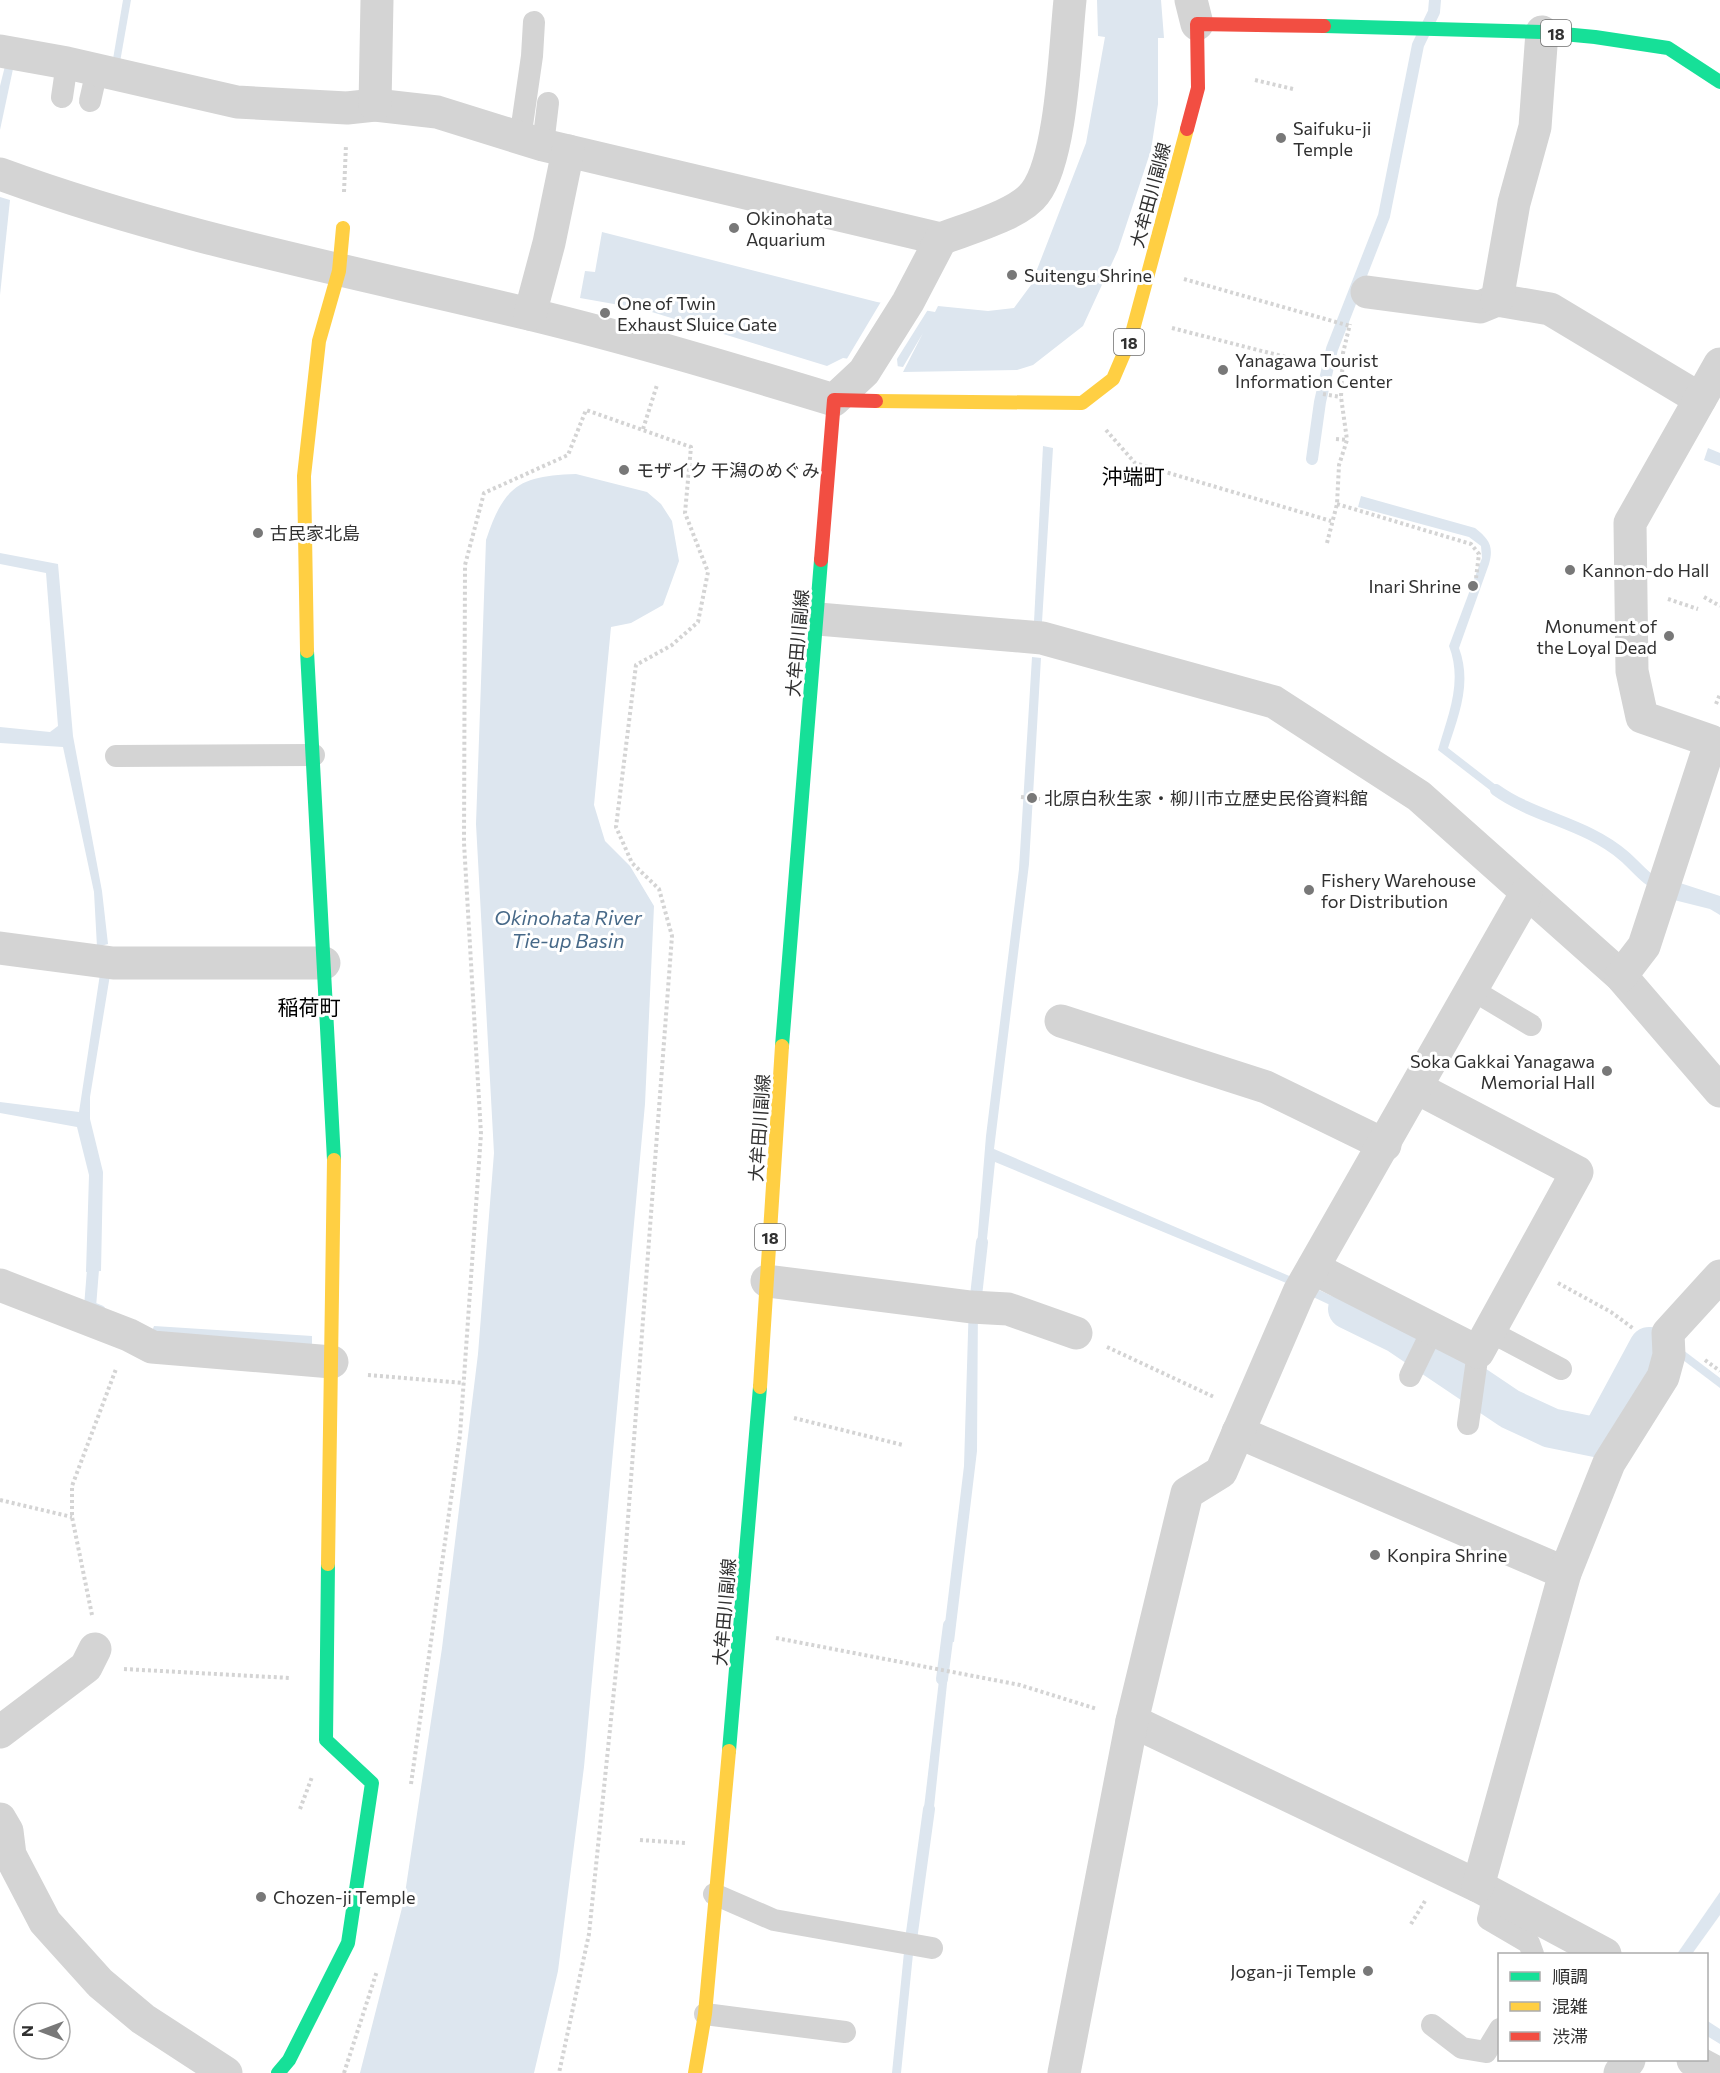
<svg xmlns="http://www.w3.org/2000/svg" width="1720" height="2073" viewBox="0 0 1720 2073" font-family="Commissioner,'Noto Sans JP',sans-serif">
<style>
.water{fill:#dde6ef}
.pier{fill:#fff}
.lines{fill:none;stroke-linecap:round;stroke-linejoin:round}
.stream{stroke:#dde6ef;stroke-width:12}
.canal{stroke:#dde6ef;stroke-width:40}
.path{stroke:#d4d4d4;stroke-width:4;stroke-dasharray:3 3;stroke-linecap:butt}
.lane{stroke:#d4d4d4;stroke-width:22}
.street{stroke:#d4d4d4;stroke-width:33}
.fast{stroke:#16e098;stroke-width:14}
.slow{stroke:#ffcf43;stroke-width:14}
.jam{stroke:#f24e42;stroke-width:14}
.poi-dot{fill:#787878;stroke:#fff;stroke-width:2}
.labels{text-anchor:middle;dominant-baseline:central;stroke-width:6;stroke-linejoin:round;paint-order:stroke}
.shield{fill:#fff;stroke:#6e6e6e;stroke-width:1.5}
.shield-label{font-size:16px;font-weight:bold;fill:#303030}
.poi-label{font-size:18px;fill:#303030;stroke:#fff;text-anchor:start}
.street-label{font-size:18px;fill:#303030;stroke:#fff}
.water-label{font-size:20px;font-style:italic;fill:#476988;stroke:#fff}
.quarter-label{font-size:21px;fill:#000;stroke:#fff}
</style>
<rect width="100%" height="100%" fill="#fff"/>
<!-- water -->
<g class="water">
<polygon points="123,0 131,0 120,62 113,59"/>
<polygon points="1097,0 1161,0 1164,38 1158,38 1158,104 1151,150 1118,250 1083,326 1033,365 1017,370 903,372 923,333 903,367 843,358 827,366 642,309 580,298 585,271 595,272 602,232 877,302 935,312 938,306 988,311 1014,308 1031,285 1086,143 1105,37 1098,36"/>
<polygon points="6,62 13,69 0,130 0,86"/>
<polygon points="0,197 10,200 0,295"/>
<polygon points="1043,446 1053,448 1042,622 1034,622"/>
<polygon points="1708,448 1720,453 1720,466 1704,460"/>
<path d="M576 474 647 492 661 504 672 521 679 561 663 605 631 623 611 627 594 805 605 841 630 866 654 906 645 1104 584 1767 558 1971 534 2073H360L404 1900 442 1648 478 1354 494 1153 476 824 486 540C504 485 520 476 576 474Z"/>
<path d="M1361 496 1475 528C1489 539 1494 546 1489 564L1459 648C1472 683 1459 714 1448 748L1510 796 1508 804 1438 750C1448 715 1463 682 1449 646L1482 558 1481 546 1469 537 1358 507Z"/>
<polygon points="0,553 58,564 73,736 102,891 108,944 97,947 94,892 63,747 0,743 0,727 50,732 58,726 46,573 0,564"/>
<polygon points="1032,657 1041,658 1029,864 994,1149 1294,1278 1291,1285 995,1162 985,1258 976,1258 986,1136 1019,869"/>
<polygon points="1677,882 1720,896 1720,915 1710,909 1674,900"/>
<polygon points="100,974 110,975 90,1097 90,1119 103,1172 101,1271 86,1272 89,1175 77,1127 0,1113 0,1102 79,1112"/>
<polygon points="1317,1289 1399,1328 1396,1336 1311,1296"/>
<polygon points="978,1299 977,1451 954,1642 943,1640 964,1466 969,1300"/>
<polygon points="154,1326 312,1336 312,1348 150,1336"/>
<polygon points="1650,1334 1656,1335 1656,1348 1626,1396 1620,1393 1648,1346"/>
<polygon points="1683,1350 1720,1378 1720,1388 1679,1357"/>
<path d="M1470 1376C1512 1405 1549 1426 1600 1433L1598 1442C1541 1431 1513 1418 1465 1384Z"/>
<polygon points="941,1663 949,1665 932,1826 922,1825"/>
<polygon points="1720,1892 1720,1915 1692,1954 1677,1954"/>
<polygon points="905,1942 914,1944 901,2073 892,2073"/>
<polygon points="1706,2020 1720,2029 1720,2044 1707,2036"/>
</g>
<!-- pier -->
<polygon class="pier" points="882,300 929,308 897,359 898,369 845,362"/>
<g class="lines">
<!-- stream -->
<g class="stream">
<polyline points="1312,459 1320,402 1332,349 1384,216 1418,45 1434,12 1435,0"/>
<path d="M1496 790C1535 818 1586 823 1624 856 1637 867 1646 881 1663 887"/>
<polyline points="94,1257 90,1307 100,1311"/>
<polyline points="975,1305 982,1242"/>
<polyline points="942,1679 949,1625"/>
<polyline points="910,1947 929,1809"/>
</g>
<!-- canal -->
<polyline class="canal" points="1348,1309 1397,1333 1510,1409 1551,1428 1600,1438 1649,1347"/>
<!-- path -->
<g class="path">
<polyline points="1255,80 1293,89"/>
<polyline points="344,192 346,145"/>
<polyline points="1184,279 1350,326"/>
<polyline points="1172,328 1297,360"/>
<polyline points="1323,394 1341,397"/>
<polyline points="643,429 657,385"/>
<polyline points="1106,430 1135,463 1331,521"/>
<polyline points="1336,439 1347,440"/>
<polyline points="1337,504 1471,544 1479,554 1476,578"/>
<polyline points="1327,543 1337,504 1339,465 1347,440 1341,397 1343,353 1350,324"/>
<polyline points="1704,597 1720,606"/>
<polyline points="1668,599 1698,609"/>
<polyline points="1716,704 1720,694"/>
<polyline points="1021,797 1040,799"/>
<polyline points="1558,1283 1611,1312 1634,1329"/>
<polyline points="1107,1347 1214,1397"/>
<polyline points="1705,1360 1720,1371"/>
<polyline points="368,1375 464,1383"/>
<polyline points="794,1418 903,1445"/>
<polyline points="0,1500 72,1517"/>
<polyline points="92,1615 72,1517 72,1486 116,1369"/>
<polyline points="776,1638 1020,1685 1097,1709"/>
<polyline points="124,1669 290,1678"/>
<polyline points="411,1784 460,1435 481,1134 464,843 465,565 484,493 568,455 586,410 691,447 685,513 708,572 698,622 672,645 636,665 616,827 632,863 659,889 672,936 618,1651 589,1934 559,2073"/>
<polyline points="300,1809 312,1777"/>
<polyline points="640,1840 685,1843"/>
<polyline points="1411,1924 1425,1901"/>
<polyline points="344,2073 377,1971"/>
</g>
<!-- lane -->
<g class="lane">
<polyline points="62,97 67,63"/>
<polyline points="90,101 97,70"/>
<polyline points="520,139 532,56 534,22"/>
<polyline points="543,145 548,103"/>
<polyline points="116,756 314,755"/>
<polyline points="1471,989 1531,1025"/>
<polyline points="1489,1331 1561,1369"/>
<polyline points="1410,1376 1433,1329"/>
<polyline points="1468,1424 1478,1352"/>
<polyline points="714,1894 774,1920 932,1948"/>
<polyline points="1494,1894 1488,1919 1529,1943 1533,1954"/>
<polyline points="705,2014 845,2032"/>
<polyline points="1432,2025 1462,2048 1486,2052 1500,2029"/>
</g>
<!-- street -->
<g class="street">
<polyline points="1191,0 1197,24"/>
<polyline points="0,51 67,63 237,102 347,108 375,105 437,112 543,145 941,239"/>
<polyline points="375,105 377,0"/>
<path d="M0 174C172 237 351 271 529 314 632 339 732 369 834 400L864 372 908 302 941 239C966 229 1019 215 1035 193 1062 158 1065 46 1070 0"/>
<polyline points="1367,292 1480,307 1497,300 1550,309 1700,399"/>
<polyline points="1497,300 1514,203 1535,127 1542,32"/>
<polyline points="530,314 549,243 568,151"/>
<polyline points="818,619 1042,638 1274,702 1419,796 1621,976 1720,1091"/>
<polyline points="0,948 113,963 324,963"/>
<polyline points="1621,976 1644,946 1711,741 1642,717 1632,671 1630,523 1720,364"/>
<polyline points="1061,1021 1266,1087 1385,1145"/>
<polyline points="1313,1268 1478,1352 1577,1172 1417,1088"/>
<polyline points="767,1281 971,1307 1008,1309 1076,1333"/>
<polyline points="0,1285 129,1335 152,1347 332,1362"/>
<polyline points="1238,1432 1565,1573"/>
<polyline points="1132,1721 1478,1886 1605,1954"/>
<polyline points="0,1732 86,1667 95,1649"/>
<polyline points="0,1819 7,1831 10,1855 45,1922 100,1983 143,2019 226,2073"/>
<polyline points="1478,1886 1565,1573 1609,1463 1663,1377 1669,1355 1668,1333 1720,1276"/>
<polyline points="1693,2060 1717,2073"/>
<polyline points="1064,2073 1132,1721 1187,1493 1221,1472 1299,1292 1526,894"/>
<polyline points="1620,2073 1629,2060"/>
</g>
<!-- fast -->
<g class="fast">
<polyline points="1324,26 1542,32 1595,37 1668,48 1720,82"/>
<polyline points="307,651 334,1160"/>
<polyline points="782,1046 821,560"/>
<polyline points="729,1751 760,1387"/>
<polyline points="278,2073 289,2060 348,1943 372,1783 326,1740 328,1564"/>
</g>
<!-- slow -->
<g class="slow">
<polyline points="876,401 1082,403 1113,379 1131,337 1187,129"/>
<polyline points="307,651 304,476 319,341 339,271 343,228"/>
<polyline points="760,1387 782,1046"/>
<polyline points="328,1564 334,1160"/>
<polyline points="695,2073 705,2014 729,1751"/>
</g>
<!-- jam -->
<g class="jam">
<polyline points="1187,129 1198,88 1197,24 1324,26"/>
<polyline points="821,560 834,400 876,401"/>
</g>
</g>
<!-- markers -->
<g class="poi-dot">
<circle cx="1281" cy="138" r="6"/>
<circle cx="734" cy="228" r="6"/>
<circle cx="1012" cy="275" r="6"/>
<circle cx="605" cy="313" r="6"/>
<circle cx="1223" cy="370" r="6"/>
<circle cx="624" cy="470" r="6"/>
<circle cx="258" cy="533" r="6"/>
<circle cx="1570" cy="570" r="6"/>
<circle cx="1473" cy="586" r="6"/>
<circle cx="1669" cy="636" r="6"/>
<circle cx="1032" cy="798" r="6"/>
<circle cx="1309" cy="890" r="6"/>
<circle cx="1607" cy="1071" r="6"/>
<circle cx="1375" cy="1555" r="6"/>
<circle cx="261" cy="1897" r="6"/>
<circle cx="1368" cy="1971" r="6"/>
</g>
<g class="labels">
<!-- shield labels -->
<g class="shield">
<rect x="1541" y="20" width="30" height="26" rx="4.5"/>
<rect x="1114" y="329" width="30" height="26" rx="4.5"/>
<rect x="755" y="1224" width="30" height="26" rx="4.5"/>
</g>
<g class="shield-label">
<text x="1556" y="33">18</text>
<text x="1129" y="342">18</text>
<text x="770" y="1237">18</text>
</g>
<!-- poi labels -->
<g class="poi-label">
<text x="1293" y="128">Saifuku-ji<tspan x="1293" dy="21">Temple</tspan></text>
<text x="746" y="218">Okinohata<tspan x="746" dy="21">Aquarium</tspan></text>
<text x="1024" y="275">Suitengu Shrine</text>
<text x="617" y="303">One of Twin<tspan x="617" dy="21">Exhaust Sluice Gate</tspan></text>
<text x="1235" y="360">Yanagawa Tourist<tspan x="1235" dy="21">Information Center</tspan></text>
<text x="636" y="470">モザイク 干潟のめぐみ</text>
<text x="270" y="533">古民家北島</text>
<text x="1582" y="570">Kannon-do Hall</text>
<text x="1461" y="586" text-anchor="end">Inari Shrine</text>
<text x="1657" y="626" text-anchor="end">Monument of<tspan x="1657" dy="21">the Loyal Dead</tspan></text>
<text x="1044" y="798">北原白秋生家・柳川市立歴史民俗資料館</text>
<text x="1321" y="880">Fishery Warehouse<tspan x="1321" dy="21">for Distribution</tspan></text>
<text x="1595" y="1061" text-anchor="end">Soka Gakkai Yanagawa<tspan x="1595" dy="21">Memorial Hall</tspan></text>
<text x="1387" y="1555">Konpira Shrine</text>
<text x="273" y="1897">Chozen-ji Temple</text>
<text x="1356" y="1971" text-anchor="end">Jogan-ji Temple</text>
</g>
<!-- street labels -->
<g class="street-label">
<text transform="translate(1150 195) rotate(-75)">大牟田川副線</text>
<text transform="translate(797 643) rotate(-85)">大牟田川副線</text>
<text transform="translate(759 1128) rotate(-86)">大牟田川副線</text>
<text transform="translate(724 1612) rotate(-85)">大牟田川副線</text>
</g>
<!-- water labels -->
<g class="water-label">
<text x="568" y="917">Okinohata River<tspan x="568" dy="23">Tie-up Basin</tspan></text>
</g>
<!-- quarter labels -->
<g class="quarter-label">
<text x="1133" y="475">沖端町</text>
<text x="309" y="1006">稲荷町</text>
</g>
</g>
<!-- legend -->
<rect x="1498" y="1953" width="210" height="108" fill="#ffffff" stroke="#acacac" stroke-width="1.5"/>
<rect x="1510" y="1972" width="30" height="9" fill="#16e098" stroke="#acacac" stroke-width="1.5"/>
<text x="1552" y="1983" font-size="18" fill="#303030">順調</text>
<rect x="1510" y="2002" width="30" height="9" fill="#ffcf43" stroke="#acacac" stroke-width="1.5"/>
<text x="1552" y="2013" font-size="18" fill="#303030">混雑</text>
<rect x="1510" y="2032" width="30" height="9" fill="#f24e42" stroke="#acacac" stroke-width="1.5"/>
<text x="1552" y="2043" font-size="18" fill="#303030">渋滞</text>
<!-- north arrow -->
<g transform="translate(42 2031) rotate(270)"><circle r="28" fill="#ffffff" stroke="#acacac" stroke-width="1.5"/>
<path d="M0-4.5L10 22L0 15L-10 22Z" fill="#787878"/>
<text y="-9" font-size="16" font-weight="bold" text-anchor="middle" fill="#303030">N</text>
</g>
</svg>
